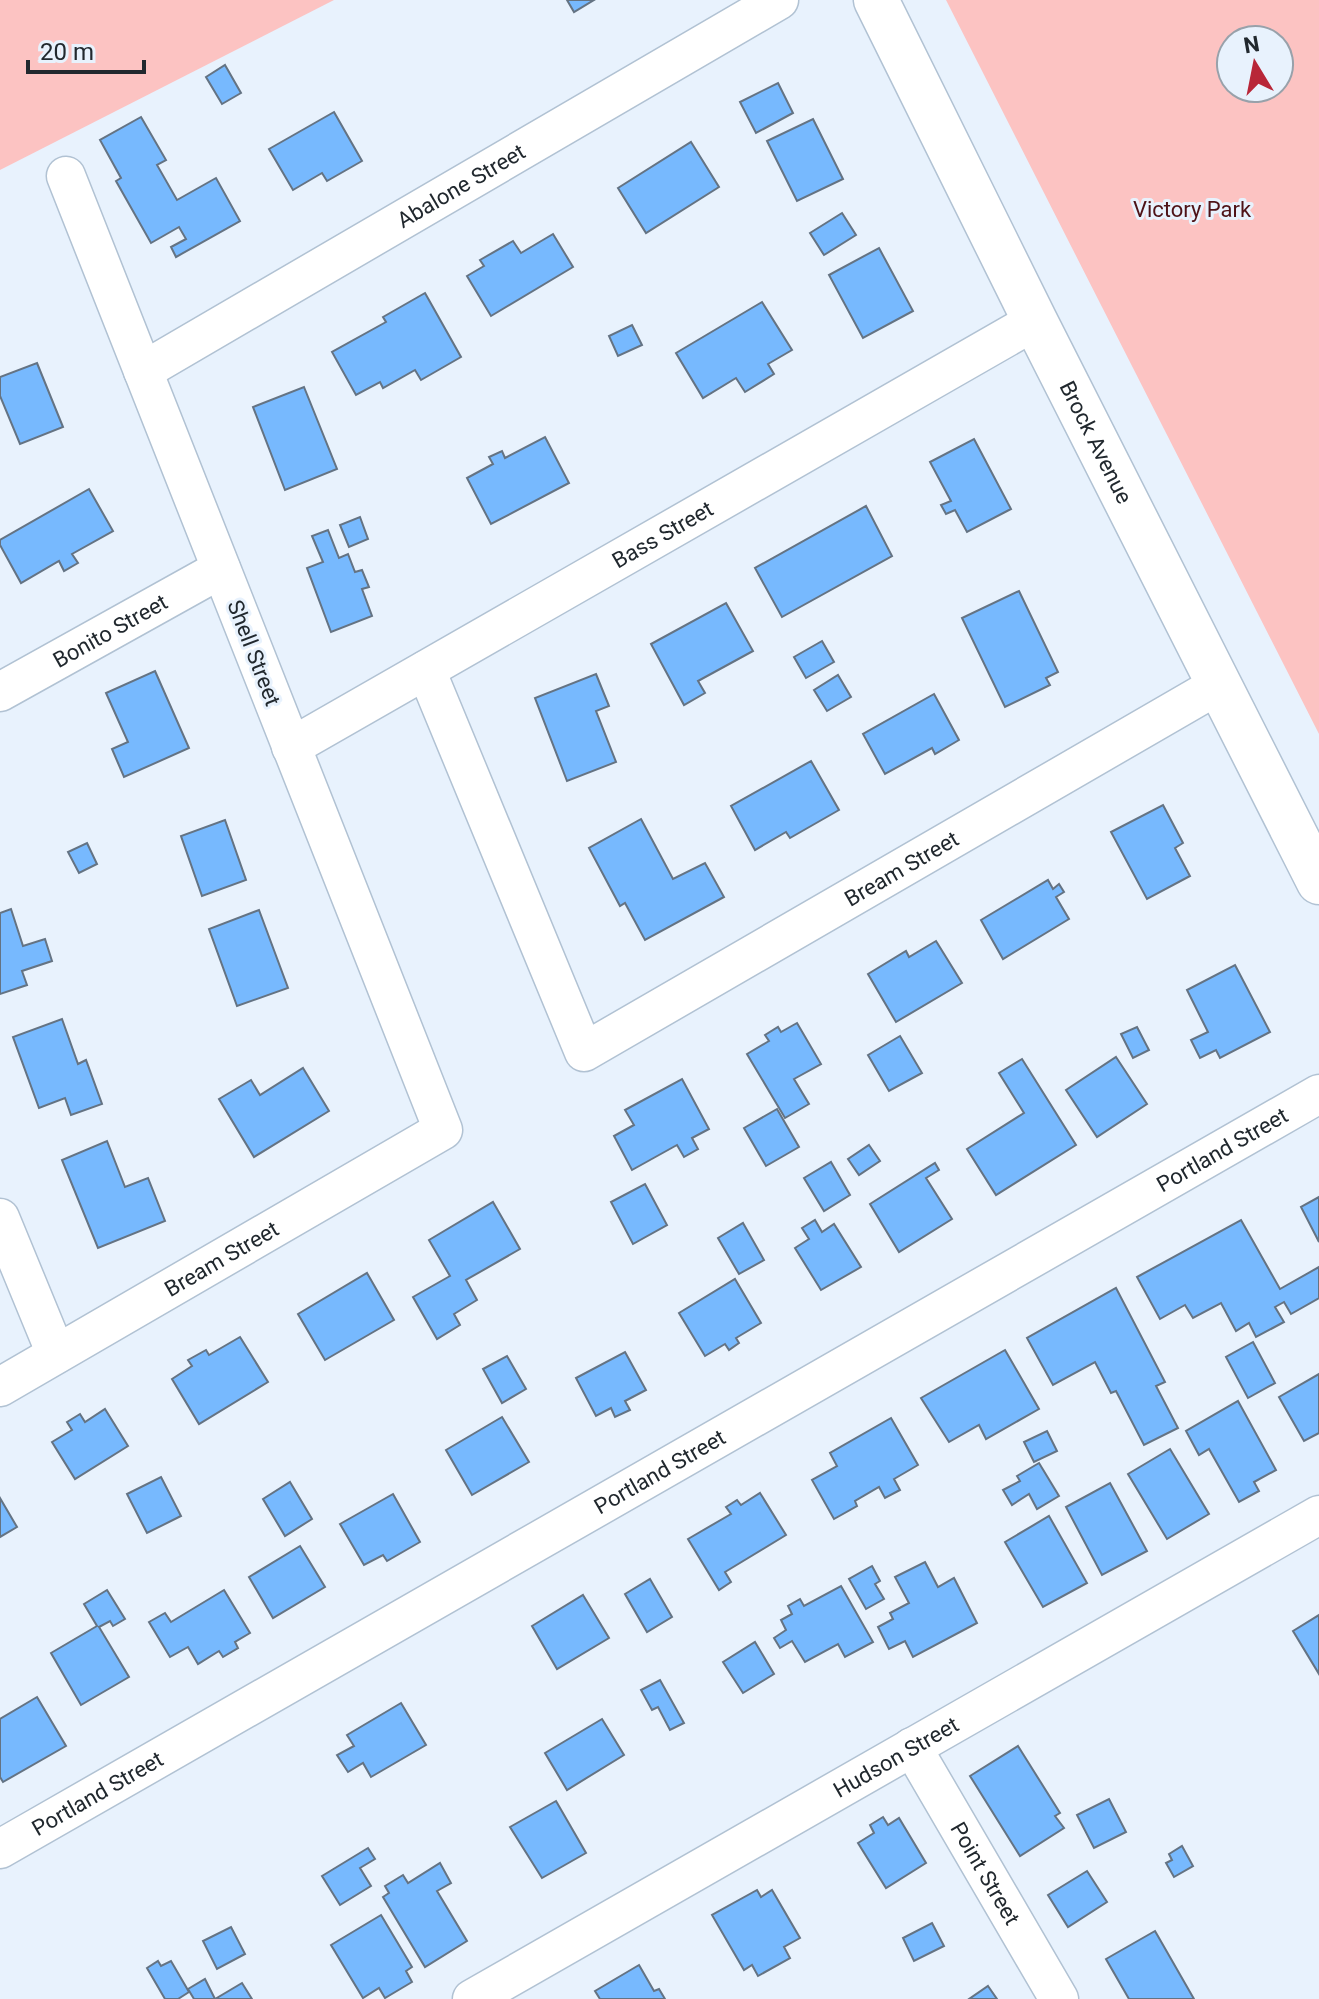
<svg xmlns="http://www.w3.org/2000/svg" width="1319" height="1999" viewBox="0 0 1319 1999" font-family="Roboto,sans-serif">
<style>
.green{fill:#fcc3c2;fill-rule:evenodd}
.building{fill:#77b9fe;stroke:#647383;stroke-width:2}
.lines{fill:none;stroke-linecap:round;stroke-linejoin:round}
.minor-casing{stroke:#b1c2d3;stroke-width:41}
.secondary-casing{stroke:#b1c2d3;stroke-width:47}
.minor{stroke:#fff;stroke-width:38}
.secondary{stroke:#fff;stroke-width:44}
.labels{text-anchor:middle;dominant-baseline:central;stroke-width:6;stroke-linejoin:round;paint-order:stroke}
.street-label{font-size:22px;fill:#21282e;stroke:#e8f2fd}
.park-label{font-size:22px;fill:#4e1217;stroke:#e8f2fd}
</style>
<rect width="100%" height="100%" fill="#e8f2fd"/>
<!-- green -->
<g class="green">
<polygon points="0,0 334,0 0,170"/>
<path d="M946 0H1319V734ZM1279 40V88H1231V40Z"/>
</g>
<!-- building -->
<g class="building">
<polygon points="567,0 594,0 574,12"/>
<polygon points="225,65 241,93 222,104 206,77"/>
<polygon points="778,83 793,113 756,133 740,102"/>
<polygon points="334,112 362,161 327,181 322,173 293,190 269,149"/>
<polygon points="141,117 166,160 157,165 177,200 216,178 240,221 176,257 171,247 186,239 179,227 151,243 116,181 121,178 100,140"/>
<polygon points="813,119 843,179 797,201 767,141"/>
<polygon points="691,142 719,187 646,233 618,188"/>
<polygon points="842,213 856,235 824,255 810,233"/>
<polygon points="553,234 573,267 491,316 467,276 484,266 480,260 513,241 521,253"/>
<polygon points="879,248 913,311 863,338 829,275"/>
<polygon points="425,293 461,357 421,380 415,370 383,388 380,382 356,395 332,352 386,322 383,317"/>
<polygon points="762,302 792,350 768,364 774,374 745,392 736,378 703,398 676,353"/>
<polygon points="632,325 642,345 618,356 609,336"/>
<polygon points="37,363 63,427 20,444 0,396 0,377"/>
<polygon points="304,387 337,469 285,490 253,407"/>
<polygon points="545,437 569,483 491,524 467,478 493,464 489,457 502,451 505,458"/>
<polygon points="974,439 1011,509 967,532 955,510 946,514 941,505 951,501 930,462"/>
<polygon points="89,489 113,531 72,554 78,563 64,571 59,561 21,583 0,545 0,540"/>
<polygon points="866,506 892,556 782,617 755,568"/>
<polygon points="360,517 368,539 349,547 340,525"/>
<polygon points="328,530 339,558 348,554 355,572 362,570 369,587 362,589 372,616 331,632 307,568 323,562 312,536"/>
<polygon points="1019,591 1058,672 1046,678 1050,685 1005,707 962,618"/>
<polygon points="726,603 753,651 698,681 705,693 684,705 651,644"/>
<polygon points="822,641 834,662 806,678 794,657"/>
<polygon points="155,671 189,748 124,777 112,749 128,742 106,693"/>
<polygon points="596,674 609,706 596,711 616,762 567,781 535,698"/>
<polygon points="838,675 851,697 827,711 814,690"/>
<polygon points="934,694 959,740 935,754 932,748 885,774 863,734"/>
<polygon points="811,761 839,810 790,838 786,832 755,850 731,806"/>
<polygon points="1163,805 1183,843 1175,848 1190,876 1147,899 1111,832"/>
<polygon points="641,819 673,879 705,863 724,897 645,940 625,903 620,906 589,848"/>
<polygon points="225,820 246,880 202,896 181,836"/>
<polygon points="87,843 97,864 79,873 68,852"/>
<polygon points="1048,880 1053,889 1059,884 1064,892 1056,897 1069,919 1003,959 981,920"/>
<polygon points="11,909 23,946 45,939 52,961 22,971 27,985 0,994 0,913"/>
<polygon points="259,910 288,988 237,1006 209,929"/>
<polygon points="936,941 962,983 896,1022 868,974 906,951 909,957"/>
<polygon points="1235,965 1270,1032 1220,1058 1216,1050 1200,1058 1191,1040 1208,1032 1187,990"/>
<polygon points="62,1019 78,1064 86,1060 102,1104 71,1115 65,1098 39,1108 13,1037"/>
<polygon points="797,1023 821,1064 794,1079 809,1104 785,1118 747,1054 769,1041 765,1035 778,1027 781,1032"/>
<polygon points="1137,1027 1149,1050 1133,1058 1121,1034"/>
<polygon points="900,1036 922,1073 889,1091 868,1055"/>
<polygon points="1116,1057 1147,1104 1097,1137 1066,1090"/>
<polygon points="1022,1059 1076,1145 996,1195 967,1149 1024,1113 999,1073"/>
<polygon points="303,1068 329,1111 254,1157 219,1099 251,1080 260,1095"/>
<polygon points="682,1079 709,1129 692,1138 698,1149 684,1157 677,1145 632,1170 614,1136 634,1125 625,1110"/>
<polygon points="777,1109 799,1147 766,1166 744,1128"/>
<polygon points="107,1141 125,1187 148,1178 165,1221 98,1248 62,1160"/>
<polygon points="869,1145 880,1161 859,1175 848,1159"/>
<polygon points="831,1162 850,1195 824,1211 804,1178"/>
<polygon points="935,1163 939,1170 926,1178 952,1219 899,1252 870,1204"/>
<polygon points="645,1184 667,1225 633,1244 611,1202"/>
<polygon points="1319,1197 1319,1242 1301,1207"/>
<polygon points="493,1202 520,1249 466,1280 477,1300 454,1314 460,1325 437,1339 413,1297 450,1276 429,1240"/>
<polygon points="815,1220 822,1232 834,1224 861,1267 821,1290 795,1248 809,1239 802,1228"/>
<polygon points="1241,1220 1280,1289 1319,1267 1319,1298 1291,1314 1284,1302 1275,1307 1284,1322 1256,1337 1249,1323 1236,1331 1221,1303 1193,1318 1185,1305 1160,1319 1137,1277"/>
<polygon points="743,1223 764,1260 739,1274 718,1238"/>
<polygon points="367,1273 394,1320 325,1360 298,1314"/>
<polygon points="735,1279 761,1323 736,1338 739,1343 729,1350 725,1344 705,1356 679,1313"/>
<polygon points="1116,1288 1165,1382 1156,1386 1178,1428 1144,1445 1116,1391 1111,1393 1095,1362 1053,1385 1027,1338"/>
<polygon points="240,1337 268,1382 199,1424 172,1379 192,1366 188,1360 206,1350 209,1355"/>
<polygon points="1253,1342 1275,1383 1248,1398 1226,1357"/>
<polygon points="1005,1350 1039,1409 986,1439 979,1425 949,1442 921,1398"/>
<polygon points="625,1352 646,1390 625,1401 630,1410 615,1417 611,1408 596,1416 576,1378"/>
<polygon points="507,1356 526,1389 502,1403 483,1369"/>
<polygon points="1319,1374 1319,1433 1304,1441 1279,1397"/>
<polygon points="1238,1401 1276,1470 1254,1482 1259,1491 1239,1502 1209,1449 1199,1455 1186,1431"/>
<polygon points="105,1409 128,1446 75,1479 52,1442 72,1430 67,1422 80,1414 85,1422"/>
<polygon points="502,1417 529,1462 472,1495 446,1450"/>
<polygon points="891,1418 918,1465 894,1479 900,1490 885,1498 879,1487 855,1501 857,1506 834,1519 812,1480 837,1466 830,1453"/>
<polygon points="1047,1431 1057,1451 1034,1462 1024,1442"/>
<polygon points="1170,1449 1209,1514 1167,1539 1128,1474"/>
<polygon points="1039,1463 1059,1496 1037,1509 1029,1494 1012,1505 1003,1490 1020,1481 1017,1476"/>
<polygon points="161,1477 181,1516 147,1533 127,1494"/>
<polygon points="290,1482 312,1519 285,1536 263,1499"/>
<polygon points="1110,1483 1147,1551 1102,1575 1066,1507"/>
<polygon points="760,1493 786,1535 725,1572 731,1582 719,1590 688,1539 731,1514 726,1507 737,1500 741,1505"/>
<polygon points="393,1494 420,1542 387,1561 383,1555 364,1565 340,1524"/>
<polygon points="0,1498 17,1527 0,1537"/>
<polygon points="1049,1516 1087,1583 1043,1607 1005,1542"/>
<polygon points="300,1546 325,1587 273,1618 249,1577"/>
<polygon points="925,1562 938,1587 954,1578 977,1623 913,1657 905,1641 889,1649 878,1627 893,1619 890,1613 909,1603 895,1577"/>
<polygon points="872,1566 880,1581 875,1584 884,1599 866,1609 849,1579"/>
<polygon points="650,1579 672,1617 647,1632 625,1594"/>
<polygon points="841,1586 873,1642 845,1657 838,1644 805,1662 792,1641 780,1648 774,1638 786,1630 781,1620 792,1614 788,1606 800,1599 804,1606"/>
<polygon points="107,1590 125,1619 113,1626 110,1621 99,1627 129,1677 81,1705 51,1653 97,1626 84,1604"/>
<polygon points="224,1590 250,1633 235,1642 238,1648 223,1657 219,1651 198,1664 188,1647 170,1657 149,1622 165,1613 171,1622"/>
<polygon points="583,1595 609,1638 557,1669 532,1626"/>
<polygon points="1319,1615 1319,1674 1293,1631"/>
<polygon points="755,1642 774,1674 743,1693 723,1662"/>
<polygon points="660,1680 684,1723 670,1730 658,1707 652,1710 641,1690"/>
<polygon points="37,1697 66,1746 3,1782 0,1777 0,1719"/>
<polygon points="401,1703 426,1745 371,1777 363,1763 348,1772 337,1755 354,1746 347,1735"/>
<polygon points="602,1719 624,1755 567,1790 545,1753"/>
<polygon points="1018,1746 1060,1813 1055,1816 1064,1828 1020,1856 970,1776"/>
<polygon points="1109,1799 1126,1832 1094,1848 1077,1815"/>
<polygon points="556,1801 586,1853 542,1878 510,1827"/>
<polygon points="883,1817 888,1825 899,1818 926,1863 886,1888 858,1843 874,1833 870,1825"/>
<polygon points="1182,1846 1193,1866 1174,1877 1166,1863 1172,1860 1169,1854"/>
<polygon points="368,1848 375,1859 360,1868 371,1886 340,1905 322,1876"/>
<polygon points="440,1863 451,1883 437,1891 467,1941 425,1967 383,1897 389,1893 385,1886 403,1875 408,1883"/>
<polygon points="1087,1871 1107,1902 1068,1927 1048,1895"/>
<polygon points="757,1890 761,1897 772,1890 800,1938 784,1947 790,1958 758,1976 752,1965 744,1970 712,1915"/>
<polygon points="381,1915 412,1967 406,1971 412,1982 385,1998 379,1988 363,1998 331,1945"/>
<polygon points="932,1923 944,1946 914,1961 903,1938"/>
<polygon points="231,1927 245,1954 217,1969 203,1941"/>
<polygon points="1155,1931 1194,1999 1129,1999 1106,1959"/>
<polygon points="158,1961 161,1966 171,1961 189,1992 178,1999 165,1999 147,1968"/>
<polygon points="639,1965 654,1991 659,1989 665,1999 600,1999 595,1991"/>
<polygon points="205,1979 215,1999 242,1983 252,1999 194,1999 188,1989"/>
<polygon points="988,1986 997,1999 969,1999"/>
</g>
<g class="lines">
<defs>
<g id="minor">
<path id="s1" d="M143 371 779 0"/>
<path id="s2" d="M426 670 584 1052 1220 684"/>
<path id="s3" d="M0 692 221 569"/>
<path id="s4" d="M291 747 1035 321"/>
<polyline points="0,1218 56,1354"/>
<path id="s5" d="M0 1387 443 1130 66 176"/>
<path id="s6" d="M912 1747 1059 1999"/>
<path id="s7" d="M0 1849 1319 1094"/>
<path id="s8" d="M472 1999 1319 1515"/>
</g>
<g id="secondary">
<path id="s9" d="M876 0 1035 321 1319 882"/>
</g>
</defs>
<!-- minor casing -->
<use href="#minor" class="minor-casing"/>
<!-- secondary casing -->
<use href="#secondary" class="secondary-casing"/>
<!-- minor -->
<use href="#minor" class="minor"/>
<!-- secondary -->
<use href="#secondary" class="secondary"/>
</g>
<g class="labels">
<!-- street labels -->
<g class="street-label">
<text stroke="none"><textPath href="#s1" startOffset="368">Abalone Street</textPath></text>
<text stroke="none"><textPath href="#s9" startOffset="494">Brock Avenue</textPath></text>
<text stroke="none"><textPath href="#s4" startOffset="428">Bass Street</textPath></text>
<text stroke="none"><textPath href="#s3" startOffset="126">Bonito Street</textPath></text>
<text transform="translate(254 653) rotate(69)">Shell Street</text>
<text stroke="none"><textPath href="#s2" startOffset="780">Bream Street</textPath></text>
<text stroke="none"><textPath href="#s7" startOffset="1408">Portland Street</textPath></text>
<text stroke="none"><textPath href="#s5" startOffset="256">Bream Street</textPath></text>
<text stroke="none"><textPath href="#s7" startOffset="760">Portland Street</textPath></text>
<text stroke="none"><textPath href="#s8" startOffset="488">Hudson Street</textPath></text>
<text stroke="none"><textPath href="#s7" startOffset="112">Portland Street</textPath></text>
<text stroke="none"><textPath href="#s6" startOffset="146">Point Street</textPath></text>
</g>
<!-- park labels -->
<g class="park-label">
<text x="1192" y="209">Victory Park</text>
</g>
</g>
<!-- north arrow -->
<g transform="translate(1255 64) rotate(350)"><circle r="38" fill="#e8f2fd" stroke="#98a1aa" stroke-width="2"/>
<path d="M0-6L14 30L0 20L-14 30Z" fill="#b82638"/>
<text y="-12" font-size="22" font-weight="bold" text-anchor="middle" fill="#21282e">N</text>
</g>
<!-- scale -->
<path d="M28 60v12h116v-12" fill="none" stroke="#21282e" stroke-width="4"/>
<text x="40" y="60" font-size="24" fill="#21282e" stroke="#e8f2fd" stroke-width="6" paint-order="stroke">20 m</text>
</svg>
